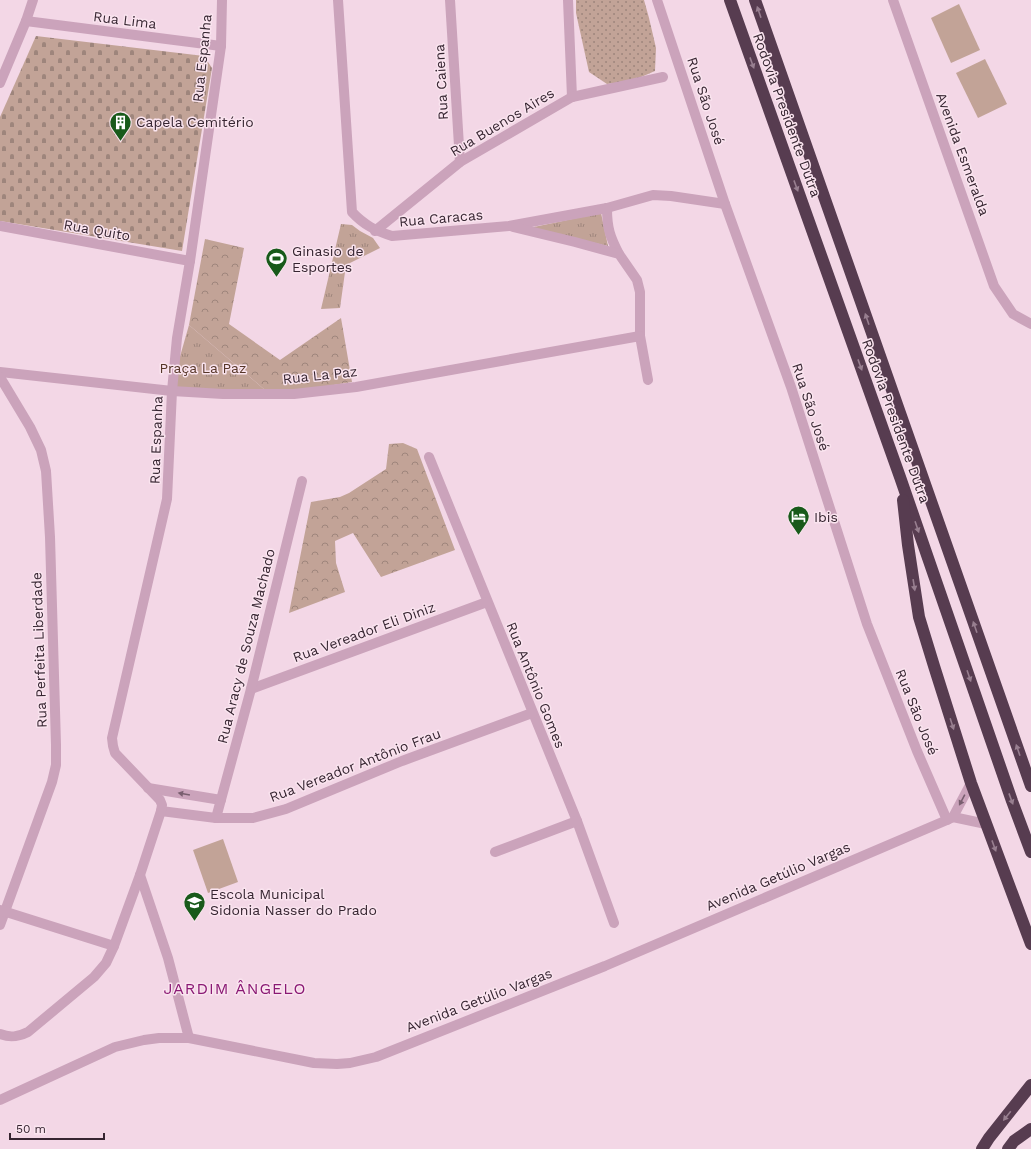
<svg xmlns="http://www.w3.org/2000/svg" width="1031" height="1149" viewBox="0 0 1031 1149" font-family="'Work Sans',sans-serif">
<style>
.grass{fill:url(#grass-dots)}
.forest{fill:url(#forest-crowns)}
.cemetery{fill:url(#cemetery-stones)}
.park{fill:url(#park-tufts)}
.garden{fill:#c2a397}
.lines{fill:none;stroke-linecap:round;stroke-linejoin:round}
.minor{stroke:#cba3bb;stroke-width:10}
.motorway{stroke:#573c50;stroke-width:12}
.oneway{fill:#987f90}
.oneway2{fill:#795e6f}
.labels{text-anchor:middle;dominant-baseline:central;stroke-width:3;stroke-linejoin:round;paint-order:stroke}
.street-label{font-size:14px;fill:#362531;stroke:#fae4ef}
.poi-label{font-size:14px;fill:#362531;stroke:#fae4ef;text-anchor:start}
.park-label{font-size:14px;fill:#563628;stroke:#fae4ef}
.quarter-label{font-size:16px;letter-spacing:1px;fill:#8a1974;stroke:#fae4ef}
</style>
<defs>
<pattern id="grass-dots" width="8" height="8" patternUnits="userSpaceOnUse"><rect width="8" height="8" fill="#c2a397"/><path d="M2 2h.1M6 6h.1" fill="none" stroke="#9e857c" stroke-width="1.8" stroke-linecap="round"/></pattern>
<pattern id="forest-crowns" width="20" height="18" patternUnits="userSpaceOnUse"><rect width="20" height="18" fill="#c2a397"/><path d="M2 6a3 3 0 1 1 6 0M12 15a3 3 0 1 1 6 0" fill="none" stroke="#9e857c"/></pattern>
<pattern id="cemetery-stones" width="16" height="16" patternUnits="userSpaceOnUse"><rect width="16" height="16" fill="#c2a397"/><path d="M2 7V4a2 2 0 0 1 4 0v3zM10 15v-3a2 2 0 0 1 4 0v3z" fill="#9e857c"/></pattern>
<pattern id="park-tufts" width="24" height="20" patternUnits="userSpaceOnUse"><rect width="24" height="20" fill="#c2a397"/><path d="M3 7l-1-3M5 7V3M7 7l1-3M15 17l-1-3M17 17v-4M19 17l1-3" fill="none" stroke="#9e857c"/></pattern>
</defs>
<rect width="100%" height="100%" fill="#f3d7e6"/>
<!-- grass -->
<polygon class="grass" points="576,0 644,0 649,18 656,48 655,71 632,81 607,84 589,72 576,13"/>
<!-- forest -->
<g class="forest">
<polygon points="205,239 244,248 229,324 280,360 341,318 352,382 291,392 265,390 189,325"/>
<polygon points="403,443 417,449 455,550 381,577 353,533 335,541 336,563 345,592 289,613 311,502 340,497 349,493 386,469 389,444"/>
</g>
<!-- cemetery -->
<polygon class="cemetery" points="36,36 204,56 212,68 182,251 0,221 0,117"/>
<!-- park -->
<g class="park">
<polygon points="601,213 608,246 529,228"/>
<polygon points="341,224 352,225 360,231 373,238 380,248 346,265 340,308 321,309"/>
<polygon points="189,325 265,390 176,393 179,360"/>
</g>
<!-- garden -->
<g class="garden">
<polygon points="959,4 980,50 951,63 931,18"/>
<polygon points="985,59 1007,104 978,118 956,73"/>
<polygon points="223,839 238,882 208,893 193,850"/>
</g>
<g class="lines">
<!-- minor -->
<g class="minor">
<path d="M338 0 352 212C364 225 376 231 392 236L509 226 607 208 653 195 671 196 725 204"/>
<polyline points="450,0 460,162"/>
<polyline points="568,0 572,97"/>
<polyline points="657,0 725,204 791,387 867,624 917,751 947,820"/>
<polyline points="893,0 994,286 1013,314 1031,324"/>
<polyline points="26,21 221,46"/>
<polyline points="0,83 26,21 33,0"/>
<path d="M607 208C607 228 610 237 619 254"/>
<polyline points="0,226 190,261"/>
<polyline points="513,227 575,242 619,254 637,280 640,292 640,336 648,380"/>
<polyline points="375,231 460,162 572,97 663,77"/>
<polyline points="0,372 172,391 223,394 294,394 356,387 640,336"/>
<polyline points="0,377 30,427 41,450 46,471 50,537 56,745 56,765 52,782 0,925"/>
<polyline points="429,457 577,821 614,923"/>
<polyline points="251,689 487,602"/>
<polyline points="148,788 221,800"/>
<polyline points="161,811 216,818 253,818 286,809 402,761 532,713"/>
<polyline points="953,817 986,824"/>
<polyline points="216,818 251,689 302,481"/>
<polyline points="495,852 577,821"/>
<polyline points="140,875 168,958 189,1038"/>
<polyline points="0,910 114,946"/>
<path d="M0 1034C10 1038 18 1037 28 1032L94 977 106 963 114 946 140 875 161 811 162 805 160 800 115 753 113 746 112 738 167 499 172 391 177 338 190 261 221 46 222 0"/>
<polyline points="0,1100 115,1047 144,1040 159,1038 189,1038 314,1063 337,1064 350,1063 376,1057 605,966 947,820 953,817 971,783"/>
</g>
<!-- motorway -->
<g class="motorway">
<polyline points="730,0 900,477 1012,801 1031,852"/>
<polyline points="755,0 1031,786"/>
<polyline points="903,500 908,545 919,617 934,666 971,783 1031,944"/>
<polyline points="982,1149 989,1138 1031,1085"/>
<polyline points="1008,1149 1014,1141 1031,1129"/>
</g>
</g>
<!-- one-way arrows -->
<defs><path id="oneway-solid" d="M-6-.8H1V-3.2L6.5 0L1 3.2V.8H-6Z"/></defs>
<g class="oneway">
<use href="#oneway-solid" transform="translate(759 12) rotate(-109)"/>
<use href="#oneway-solid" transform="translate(752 63) rotate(70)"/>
<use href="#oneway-solid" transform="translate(796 186) rotate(70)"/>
<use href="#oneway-solid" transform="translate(867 319) rotate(-109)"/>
<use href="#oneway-solid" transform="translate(860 365) rotate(70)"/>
<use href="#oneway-solid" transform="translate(917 527) rotate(71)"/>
<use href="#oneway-solid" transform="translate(914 585) rotate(81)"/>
<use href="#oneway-solid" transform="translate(975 627) rotate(-109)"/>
<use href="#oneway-solid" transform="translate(969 676) rotate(71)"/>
<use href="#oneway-solid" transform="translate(952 724) rotate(72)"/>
<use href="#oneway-solid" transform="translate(1018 750) rotate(-109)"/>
<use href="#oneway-solid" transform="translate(1011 799) rotate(70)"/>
<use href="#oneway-solid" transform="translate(994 846) rotate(70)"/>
<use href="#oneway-solid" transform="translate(1007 1116) rotate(129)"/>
</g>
<g class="oneway2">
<use href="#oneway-solid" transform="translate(184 794) rotate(-170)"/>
<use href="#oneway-solid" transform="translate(962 800) rotate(118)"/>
</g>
<!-- icons -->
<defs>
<symbol id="building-pin" viewBox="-11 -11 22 30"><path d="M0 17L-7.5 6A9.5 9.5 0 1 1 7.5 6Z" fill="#185a1a" stroke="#fae4ef"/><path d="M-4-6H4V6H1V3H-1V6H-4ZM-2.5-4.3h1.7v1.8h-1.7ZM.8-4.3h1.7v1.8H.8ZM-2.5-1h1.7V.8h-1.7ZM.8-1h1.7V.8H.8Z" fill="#fff"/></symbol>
<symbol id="stadium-pin" viewBox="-11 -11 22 30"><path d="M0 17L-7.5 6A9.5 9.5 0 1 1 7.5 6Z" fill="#185a1a" stroke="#fae4ef"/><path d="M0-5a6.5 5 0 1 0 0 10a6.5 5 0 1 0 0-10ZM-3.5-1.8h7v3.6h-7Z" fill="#fff"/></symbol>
<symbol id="hotel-pin" viewBox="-11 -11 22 30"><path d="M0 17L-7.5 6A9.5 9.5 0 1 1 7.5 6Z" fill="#185a1a" stroke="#fae4ef"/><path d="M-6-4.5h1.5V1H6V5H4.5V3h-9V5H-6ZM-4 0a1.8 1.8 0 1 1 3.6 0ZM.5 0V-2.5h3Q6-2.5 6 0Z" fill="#fff"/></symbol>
<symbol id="school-pin" viewBox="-11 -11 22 30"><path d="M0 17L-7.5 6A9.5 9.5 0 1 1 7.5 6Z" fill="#185a1a" stroke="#fae4ef"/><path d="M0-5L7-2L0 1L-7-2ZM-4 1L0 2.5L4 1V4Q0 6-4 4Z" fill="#fff"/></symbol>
</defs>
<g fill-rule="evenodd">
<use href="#building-pin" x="108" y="110" width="25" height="34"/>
<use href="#stadium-pin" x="264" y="246" width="25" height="34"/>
<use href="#hotel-pin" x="786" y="504" width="25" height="34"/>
<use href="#school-pin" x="182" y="890" width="25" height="34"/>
</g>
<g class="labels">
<!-- street labels -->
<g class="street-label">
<text transform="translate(125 20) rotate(7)">Rua Lima</text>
<text transform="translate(202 58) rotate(-84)">Rua Espanha</text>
<text transform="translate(441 82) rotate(-93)">Rua Caiena</text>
<text transform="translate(706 101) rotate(72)">Rua São José</text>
<text transform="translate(787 115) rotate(70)">Rodovia Presidente Dutra</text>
<text transform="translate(502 122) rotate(-31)">Rua Buenos Aires</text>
<text transform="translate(963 154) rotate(70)">Avenida Esmeralda</text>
<text transform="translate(441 218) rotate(-5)">Rua Caracas</text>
<text transform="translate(97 230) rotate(10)">Rua Quito</text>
<text transform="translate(320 375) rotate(-6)">Rua La Paz</text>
<text transform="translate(811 407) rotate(72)">Rua São José</text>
<text transform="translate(896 421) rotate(70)">Rodovia Presidente Dutra</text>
<text transform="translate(156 440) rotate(-88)">Rua Espanha</text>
<text transform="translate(364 632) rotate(-20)">Rua Vereador Eli Diniz</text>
<text transform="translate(246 646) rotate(-76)">Rua Aracy de Souza Machado</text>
<text transform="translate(39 650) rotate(-92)">Rua Perfeita Liberdade</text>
<text transform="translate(536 685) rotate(68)">Rua Antônio Gomes</text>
<text transform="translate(917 712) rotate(68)">Rua São José</text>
<text transform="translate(355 765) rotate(-21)">Rua Vereador Antônio Frau</text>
<text transform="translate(778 876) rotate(-23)">Avenida Getúlio Vargas</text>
<text transform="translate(479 1000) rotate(-21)">Avenida Getúlio Vargas</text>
</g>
<!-- poi labels -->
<g class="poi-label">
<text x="136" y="122">Capela Cemitério</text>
<text x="292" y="251">Ginasio de<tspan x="292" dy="16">Esportes</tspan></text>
<text x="814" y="517">Ibis</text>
<text x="210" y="894">Escola Municipal<tspan x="210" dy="16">Sidonia Nasser do Prado</tspan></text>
</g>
<!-- park labels -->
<g class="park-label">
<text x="203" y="368">Praça La Paz</text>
</g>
<!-- quarter labels -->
<g class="quarter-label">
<text x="235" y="988">JARDIM ÂNGELO</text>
</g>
</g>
<!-- scale -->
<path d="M10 1133v6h94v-6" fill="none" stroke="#362531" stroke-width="2"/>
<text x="16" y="1133" font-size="12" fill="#362531" stroke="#fae4ef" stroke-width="3" paint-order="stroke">50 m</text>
</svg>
